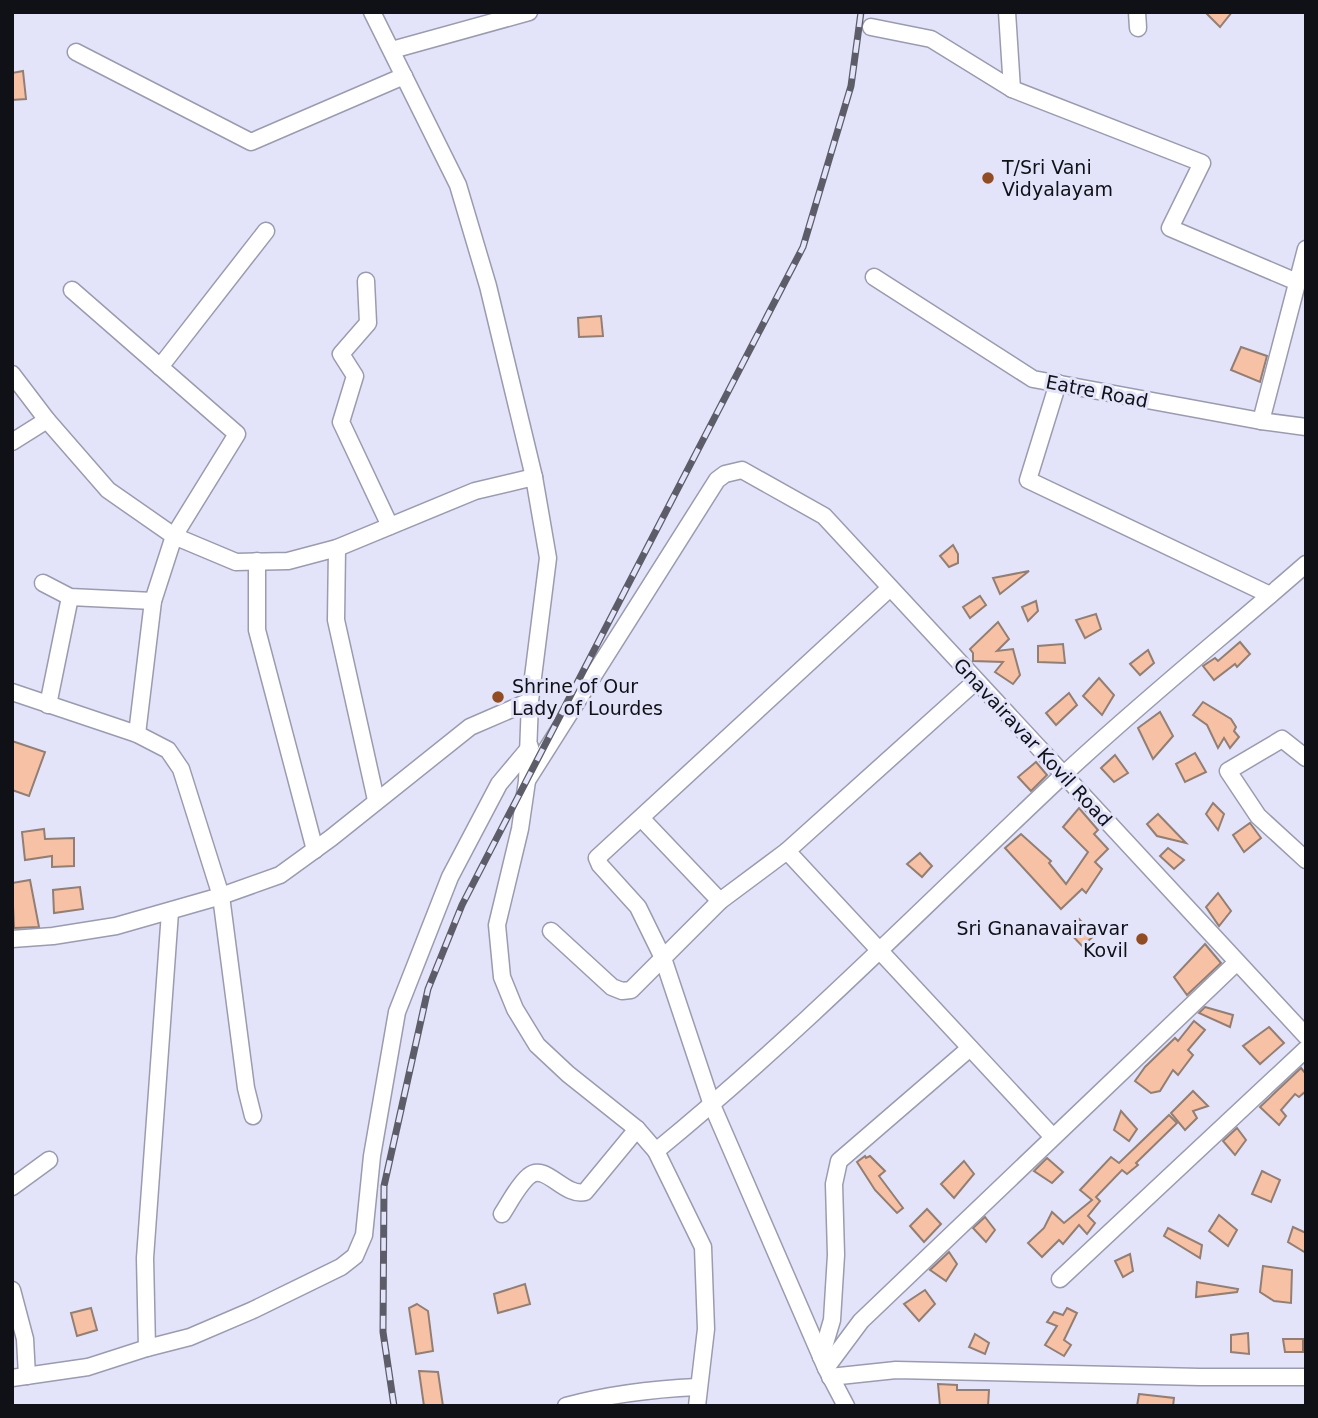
<svg xmlns="http://www.w3.org/2000/svg" width="1318" height="1418" viewBox="0 0 1318 1418" font-family="'DejaVu Sans',sans-serif">
<style>
.building{fill:#f7c1a5;stroke:#937e73;stroke-width:2}
.lines{fill:none;stroke-linecap:round;stroke-linejoin:round}
.minor-casing{stroke:#9b9bb0;stroke-width:19}
.minor{stroke:#fff;stroke-width:16}
.rail-casing{stroke:#5d5d69;stroke-width:7}
.rail{stroke:#e3e4fa;stroke-width:4.5;stroke-dasharray:13;stroke-linecap:butt}
.poi-dot{fill:#924c24;stroke:#e3e4fa;stroke-width:2.5}
.labels{text-anchor:middle;dominant-baseline:central;stroke-width:6;stroke-linejoin:round;paint-order:stroke}
.poi-label{font-size:19px;fill:#101017;stroke:#e3e4fa;text-anchor:start}
.street-label{font-size:19px;fill:#101017;stroke:#e3e4fa}
</style>
<rect width="100%" height="100%" fill="#e3e4fa"/>
<!-- building -->
<g class="building">
<polygon points="1205,12 1232,12 1220,27"/>
<polygon points="23,71 26,99 12,100 12,73"/>
<polygon points="601,316 603,336 579,337 578,318"/>
<polygon points="1241,347 1267,356 1260,382 1231,370"/>
<polygon points="953,545 958,554 958,563 949,567 940,556"/>
<polygon points="1029,571 1000,594 993,578"/>
<polygon points="980,596 986,605 970,618 963,607"/>
<polygon points="1036,601 1038,611 1028,621 1022,607"/>
<polygon points="1096,614 1101,629 1085,638 1076,620"/>
<polygon points="998,622 1009,639 997,651 1013,649 1020,675 1013,684 995,672 1003,662 973,661 973,653 970,649"/>
<polygon points="1240,642 1250,654 1237,667 1235,664 1214,680 1203,666 1215,658 1218,661"/>
<polygon points="1063,644 1065,663 1038,662 1038,646"/>
<polygon points="1148,650 1154,663 1140,675 1130,664"/>
<polygon points="1099,678 1114,695 1102,715 1083,696"/>
<polygon points="1069,693 1077,705 1056,725 1046,713"/>
<polygon points="1203,702 1231,719 1236,727 1234,731 1239,737 1230,748 1224,738 1218,748 1207,725 1193,715"/>
<polygon points="1160,712 1173,736 1153,759 1138,728"/>
<polygon points="12,741 45,752 29,796 12,790"/>
<polygon points="1195,753 1206,772 1185,782 1176,764"/>
<polygon points="1115,755 1128,773 1114,782 1101,768"/>
<polygon points="1036,762 1047,775 1031,791 1018,777"/>
<polygon points="1213,803 1224,814 1218,830 1206,814"/>
<polygon points="1079,808 1098,830 1094,834 1108,849 1095,862 1102,869 1086,893 1082,889 1061,909 1005,848 1021,834 1051,861 1049,863 1066,884 1088,852 1063,827"/>
<polygon points="1158,814 1186,843 1157,836 1147,824"/>
<polygon points="1250,823 1261,838 1244,852 1233,835"/>
<polygon points="44,829 45,839 74,838 74,866 52,867 52,856 25,860 22,832"/>
<polygon points="1168,848 1184,860 1174,869 1160,856"/>
<polygon points="920,853 932,866 922,877 907,864"/>
<polygon points="30,880 39,927 14,928 12,883"/>
<polygon points="80,887 83,909 54,913 53,890"/>
<polygon points="1218,893 1231,911 1219,926 1206,907"/>
<polygon points="1079,919 1094,936 1082,946 1067,930"/>
<polygon points="1205,944 1221,963 1187,995 1174,977"/>
<polygon points="1205,1007 1233,1015 1230,1027 1199,1013"/>
<polygon points="1194,1021 1205,1030 1188,1050 1193,1055 1178,1075 1173,1070 1160,1091 1151,1093 1135,1081 1145,1067 1175,1038 1178,1041"/>
<polygon points="1269,1027 1284,1043 1260,1064 1243,1046"/>
<polygon points="1301,1068 1306,1074 1306,1091 1299,1097 1295,1094 1281,1110 1286,1116 1279,1125 1260,1107"/>
<polygon points="1193,1091 1208,1106 1193,1111 1197,1118 1185,1130 1171,1113"/>
<polygon points="1121,1111 1137,1129 1129,1141 1114,1130"/>
<polygon points="1169,1115 1177,1123 1136,1163 1138,1165 1127,1174 1122,1170 1096,1197 1100,1201 1088,1216 1095,1223 1087,1234 1079,1225 1063,1244 1059,1240 1042,1257 1028,1243 1044,1228 1052,1212 1064,1223 1092,1200 1080,1190 1111,1157 1119,1163"/>
<polygon points="1237,1128 1246,1140 1235,1155 1223,1141"/>
<polygon points="865,1156 866,1158 870,1156 885,1171 879,1176 903,1208 897,1213 875,1190 857,1162"/>
<polygon points="1047,1158 1063,1172 1052,1183 1034,1171"/>
<polygon points="964,1161 974,1174 954,1198 941,1184"/>
<polygon points="1262,1171 1280,1180 1271,1202 1252,1194"/>
<polygon points="927,1209 941,1224 924,1242 910,1226"/>
<polygon points="1219,1215 1237,1230 1228,1246 1209,1231"/>
<polygon points="985,1217 995,1230 986,1242 973,1228"/>
<polygon points="1293,1227 1306,1233 1306,1253 1288,1242"/>
<polygon points="1168,1228 1202,1245 1200,1258 1164,1236"/>
<polygon points="949,1252 957,1264 946,1281 930,1270"/>
<polygon points="1130,1254 1133,1271 1123,1277 1115,1261"/>
<polygon points="1263,1266 1292,1270 1291,1303 1274,1301 1260,1292"/>
<polygon points="1197,1282 1238,1289 1237,1292 1196,1297"/>
<polygon points="525,1284 530,1304 498,1313 494,1294"/>
<polygon points="925,1290 935,1304 919,1321 904,1304"/>
<polygon points="417,1304 428,1311 433,1351 416,1354 409,1308"/>
<polygon points="91,1308 97,1330 77,1336 71,1313"/>
<polygon points="1067,1308 1077,1313 1064,1340 1071,1345 1064,1356 1045,1345 1057,1326 1047,1322 1054,1312 1063,1315"/>
<polygon points="1248,1333 1249,1354 1231,1352 1231,1335"/>
<polygon points="975,1334 989,1343 985,1354 969,1347"/>
<polygon points="1283,1339 1303,1339 1303,1352 1285,1352"/>
<polygon points="419,1371 438,1372 443,1406 424,1406"/>
<polygon points="938,1384 957,1385 957,1390 989,1390 988,1406 940,1406"/>
<polygon points="1139,1394 1174,1398 1173,1406 1137,1406"/>
</g>
<g class="lines">
<defs>
<g id="minor">
<polyline points="372,12 458,185 488,286 534,477"/>
<polyline points="1007,12 1012,89"/>
<polyline points="1137,12 1138,28"/>
<polyline points="871,27 931,39 1012,89 1202,163 1170,228 1297,282"/>
<polyline points="392,50 529,12"/>
<polyline points="76,52 251,142 404,76"/>
<polyline points="874,277 1033,379 1261,421 1306,427"/>
<polyline points="366,281 368,323 341,354 355,376 341,422 390,526"/>
<polyline points="72,290 237,434 174,536 153,601 137,734"/>
<polyline points="160,367 266,231"/>
<polyline points="12,374 47,420 108,490 174,536 236,562 288,561 337,548 475,491 534,477 548,558 530,701 527,781 520,829 497,925 502,977 515,1009 537,1045 568,1074 637,1129 656,1151 703,1247 706,1329 697,1406"/>
<polyline points="1058,383 1028,480 1270,595"/>
<polyline points="1261,421 1306,249"/>
<polyline points="12,442 47,420"/>
<polyline points="337,548 336,620 376,800"/>
<polyline points="257,561 257,630 315,850"/>
<polyline points="43,583 70,597 153,601"/>
<polyline points="12,692 137,734 168,750 181,769 221,896 246,1088 253,1116"/>
<polyline points="48,705 70,597"/>
<polyline points="1306,758 1282,739 1228,771 1258,816 1306,860"/>
<polyline points="528,779 717,480 725,474 742,470 824,516 1306,1036"/>
<polyline points="641,818 720,901"/>
<polyline points="787,851 1053,1137"/>
<polyline points="551,931 612,987 622,991 631,990 720,901 787,851 976,681"/>
<polyline points="12,939 53,936 116,926 221,896 280,875 331,838 470,727 530,701"/>
<path d="M656 1151C799 1034 927 903 1061 777 1140 703 1225 635 1306 564"/>
<polyline points="12,1187 49,1160"/>
<path d="M502 1214C510 1202 518 1185 529 1176 545 1162 564 1197 585 1192L637 1129"/>
<polyline points="1060,1279 1306,1049"/>
<polyline points="12,1290 25,1339 27,1376"/>
<polyline points="147,1348 145,1258 170,912"/>
<polyline points="821,1357 832,1320 836,1255 834,1184 839,1161 970,1048"/>
<polyline points="826,1368 861,1321 1237,962"/>
<polyline points="830,1377 896,1370 1200,1377 1306,1377"/>
<polyline points="12,1378 88,1367 147,1348 190,1337 253,1310 341,1267 355,1256 364,1235 372,1156 397,1012 450,877 499,784 530,747"/>
<path d="M566 1406C610 1394 652 1389 697 1387"/>
<polyline points="846,1406 826,1368 712,1105 663,958 638,907 600,865 597,858 890,588"/>
</g>
</defs>
<!-- minor casing -->
<use href="#minor" class="minor-casing"/>
<!-- minor -->
<use href="#minor" class="minor"/>
<defs>
<polyline id="rail" points="394,1406 383,1332 384,1186 428,989 462,905 803,247 851,86 861,12"/>
</defs>
<!-- rail casing -->
<use href="#rail" class="rail-casing"/>
<!-- rail -->
<use href="#rail" class="rail"/>
</g>
<!-- markers -->
<g class="poi-dot">
<circle cx="988" cy="178" r="7"/>
<circle cx="498" cy="697" r="7"/>
<circle cx="1142" cy="939" r="7"/>
</g>
<g class="labels">
<!-- poi labels -->
<g class="poi-label">
<text x="1002" y="167">T/Sri Vani<tspan x="1002" dy="22">Vidyalayam</tspan></text>
<text x="512" y="686">Shrine of Our<tspan x="512" dy="22">Lady of Lourdes</tspan></text>
<text x="1128" y="928" text-anchor="end">Sri Gnanavairavar<tspan x="1128" dy="22">Kovil</tspan></text>
</g>
<!-- street labels -->
<g class="street-label">
<text transform="translate(1097 391) rotate(11)">Eatre Road</text>
<text transform="translate(1033 742) rotate(47)">Gnavairavar Kovil Road</text>
</g>
</g>
<!-- border -->
<rect width="1318" height="1418" fill="none" stroke="#101017" stroke-width="28"/>
</svg>
